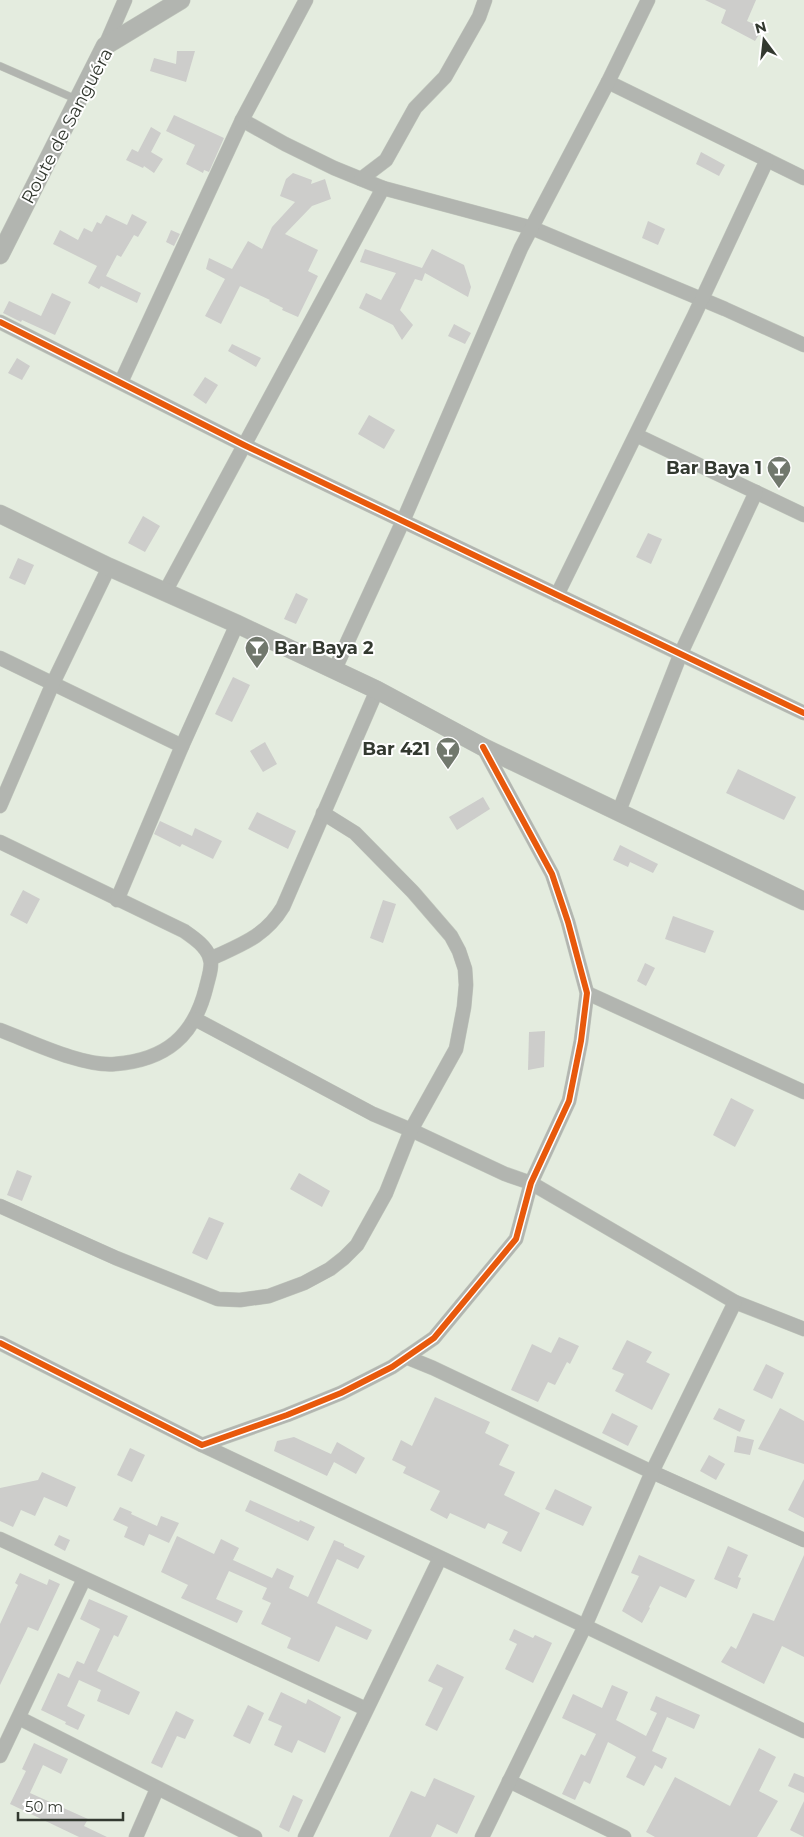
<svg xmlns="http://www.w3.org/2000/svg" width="804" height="1837" viewBox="0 0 804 1837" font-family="Montserrat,sans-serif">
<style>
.building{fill:#cdcdcb}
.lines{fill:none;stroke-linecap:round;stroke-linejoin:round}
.service-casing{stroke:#c1c7bd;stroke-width:8}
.minor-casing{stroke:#c1c7bd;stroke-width:15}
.tertiary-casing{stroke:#c1c7bd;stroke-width:19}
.service{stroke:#b2b5b0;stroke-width:7}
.minor{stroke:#b2b5b0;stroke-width:14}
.tertiary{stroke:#b2b5b0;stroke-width:18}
.cycleway-casing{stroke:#fff;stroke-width:9}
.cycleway{stroke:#e8590c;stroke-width:6}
.labels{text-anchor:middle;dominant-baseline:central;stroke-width:4;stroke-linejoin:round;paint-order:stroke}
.street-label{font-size:18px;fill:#333930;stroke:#fff}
.poi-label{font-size:18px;font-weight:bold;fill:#333930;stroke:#fff;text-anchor:end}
</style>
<rect width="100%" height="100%" fill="#e4ecdf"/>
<!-- building -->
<g class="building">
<polygon points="705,0 756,0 747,21 763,28 755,41 721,23 726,10"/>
<polygon points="177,51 195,51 186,82 150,71 154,58 176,64"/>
<polygon points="174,115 224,138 209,172 204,170 203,173 186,164 195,145 166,131"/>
<polygon points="151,127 161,133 151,152 163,159 154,173 144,166 143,168 126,160 132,149 138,152"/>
<polygon points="701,152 725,165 719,176 696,164"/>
<polygon points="293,173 312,180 311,184 325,179 331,199 312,206 285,234 318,250 308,271 318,276 298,317 282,310 283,308 269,301 270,300 240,286 221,324 205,316 225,279 206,269 209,258 232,269 248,241 262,249 272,227 295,202 280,196 286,179"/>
<polygon points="132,214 147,222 138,237 134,235 121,257 117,255 106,276 141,293 137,303 101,286 99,289 88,283 97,266 53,244 60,230 78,240 84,228 92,232 97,222 101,224 106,215 127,225"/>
<polygon points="648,221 665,229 658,245 642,238"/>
<polygon points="171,230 180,234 174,246 166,242"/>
<polygon points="365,249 422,268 432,249 464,265 471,287 468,297 425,273 422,281 415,279 400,310 413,325 402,340 393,325 359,308 366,293 381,300 396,273 360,262"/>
<polygon points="52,293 71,302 55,335 22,320 21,322 3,313 9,301 41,316"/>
<polygon points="454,324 471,333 465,344 448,336"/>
<polygon points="232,344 261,358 256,367 228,351"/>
<polygon points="17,358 30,366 22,380 8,373"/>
<polygon points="205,377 218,385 206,404 193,395"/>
<polygon points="369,415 395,430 384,449 358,434"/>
<polygon points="143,516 160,526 145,552 128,543"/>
<polygon points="648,533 662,539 651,564 636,557"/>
<polygon points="18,558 34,565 25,585 9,578"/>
<polygon points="296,593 308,599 296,624 284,619"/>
<polygon points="233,677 250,685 232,722 215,714"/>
<polygon points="265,742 277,764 263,772 250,751"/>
<polygon points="738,769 796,797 784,820 726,793"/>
<polygon points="483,797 490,809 457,830 449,817"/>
<polygon points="257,812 296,831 288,849 248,829"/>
<polygon points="160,821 192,836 195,828 222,841 213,859 182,844 180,847 154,834"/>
<polygon points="620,845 658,864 653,873 630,862 628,867 613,860"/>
<polygon points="23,890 40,899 27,924 10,915"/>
<polygon points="383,900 396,904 383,943 370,938"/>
<polygon points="673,916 714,931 705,953 665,939"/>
<polygon points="645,963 655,968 646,986 637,981"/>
<polygon points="545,1031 544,1067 528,1070 529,1032"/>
<polygon points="731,1098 754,1110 735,1147 713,1135"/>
<polygon points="17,1170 32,1176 22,1201 7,1195"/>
<polygon points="299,1173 330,1191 322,1207 290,1189"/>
<polygon points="209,1217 224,1223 207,1260 192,1253"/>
<polygon points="559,1337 579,1346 570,1364 567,1362 555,1385 548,1382 538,1402 511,1390 532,1344 551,1353"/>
<polygon points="627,1340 652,1352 646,1362 670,1374 652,1410 615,1391 624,1374 612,1369"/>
<polygon points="766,1364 784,1373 772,1399 753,1390"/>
<polygon points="435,1397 490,1422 485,1433 509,1445 499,1465 515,1472 504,1495 540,1513 521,1552 502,1543 508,1532 488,1523 485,1529 450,1513 447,1519 430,1510 440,1491 403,1473 406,1467 392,1460 401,1440 412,1446"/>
<polygon points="719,1408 745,1420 740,1432 713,1419"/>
<polygon points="780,1408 804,1421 804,1464 758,1449"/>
<polygon points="612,1413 638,1426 628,1446 602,1433"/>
<polygon points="737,1436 754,1440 750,1455 734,1452"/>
<polygon points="294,1437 331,1454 337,1442 365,1458 356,1474 334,1462 327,1476 274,1451 277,1441"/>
<polygon points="130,1448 145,1455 132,1482 117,1475"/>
<polygon points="709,1455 725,1464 716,1480 700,1471"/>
<polygon points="42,1472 76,1487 67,1507 44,1497 35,1516 21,1510 13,1527 0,1521 0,1488 38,1480"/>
<polygon points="804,1479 804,1518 788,1510"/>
<polygon points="555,1489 592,1507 583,1526 545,1509"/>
<polygon points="250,1500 299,1522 300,1520 315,1527 308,1541 245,1511"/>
<polygon points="120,1507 132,1512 131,1514 157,1526 161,1516 179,1523 169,1543 149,1534 144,1546 124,1537 128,1527 113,1520"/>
<polygon points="59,1535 70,1540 65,1551 54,1545"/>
<polygon points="177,1536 214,1554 221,1539 239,1548 233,1560 272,1578 277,1568 294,1576 289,1588 308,1597 334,1540 344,1544 344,1546 365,1556 358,1569 337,1559 317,1603 372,1630 367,1640 336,1626 319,1662 287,1648 291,1638 261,1624 271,1603 262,1599 267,1588 229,1571 216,1599 243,1611 237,1623 181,1598 188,1585 161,1572"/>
<polygon points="728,1546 748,1555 738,1577 741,1578 737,1589 714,1579"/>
<polygon points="639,1555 695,1580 686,1598 660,1586 649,1607 650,1608 642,1623 622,1611 639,1576 631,1573"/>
<polygon points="804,1555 804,1657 782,1646 764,1684 721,1662 731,1646 736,1649 753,1613 774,1621"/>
<polygon points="20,1573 47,1585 49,1579 60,1584 38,1631 28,1627 0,1685 0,1624 18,1585 15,1583"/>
<polygon points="89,1599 128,1616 118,1637 114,1635 97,1671 140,1692 129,1715 97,1701 101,1690 79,1680 67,1706 85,1715 78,1730 65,1724 66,1722 41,1710 58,1673 69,1678 77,1661 84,1664 100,1629 80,1619"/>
<polygon points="514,1629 533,1638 535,1635 552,1643 533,1683 505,1669 517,1644 509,1640"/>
<polygon points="437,1664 464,1677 437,1731 425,1725 443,1688 428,1681"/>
<polygon points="612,1685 628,1692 616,1720 646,1736 657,1713 650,1710 656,1696 700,1715 694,1729 667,1717 652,1751 667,1758 662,1769 655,1765 644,1786 626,1777 636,1757 608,1742 590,1784 584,1781 575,1800 562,1794 581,1754 585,1756 596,1734 562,1718 573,1694 602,1708"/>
<polygon points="281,1692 306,1704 308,1699 341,1717 325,1753 298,1740 292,1753 274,1745 282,1726 268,1720"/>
<polygon points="248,1705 264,1713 250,1744 233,1736"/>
<polygon points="176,1711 194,1720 185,1739 177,1736 162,1768 151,1763"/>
<polygon points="34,1743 68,1759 61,1774 43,1765 30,1793 88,1819 84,1826 107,1837 79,1837 10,1804 26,1771 22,1769"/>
<polygon points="759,1748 776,1757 759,1791 778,1801 757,1837 655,1837 646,1832 675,1777 730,1806"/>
<polygon points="794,1773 804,1777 804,1793 788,1786"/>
<polygon points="434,1778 475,1796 457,1834 437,1824 431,1837 389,1837 411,1791 425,1797"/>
<polygon points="293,1795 303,1800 289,1832 279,1827"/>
<polygon points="804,1801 804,1837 790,1830"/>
</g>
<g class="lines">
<defs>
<polyline id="service" points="0,66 78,100"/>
<g id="minor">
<polyline points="105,46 125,0"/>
<polyline points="608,82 804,178"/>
<polyline points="242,120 285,144 334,168 383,188 532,228 725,309 804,345"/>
<polyline points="361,179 386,160 415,108 445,77 479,17 485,0"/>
<polyline points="0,322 244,445 804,713"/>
<polyline points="121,382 242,120 306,0"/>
<polyline points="636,435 804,515"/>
<polyline points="165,592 383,188"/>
<polyline points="557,595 694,316 767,160"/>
<polyline points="0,658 182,746"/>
<polyline points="334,671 403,521 521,248 608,82 648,0"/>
<polyline points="0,806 53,683 109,567"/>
<polyline points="619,811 681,653 756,492"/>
<path d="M0 842 184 931C194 938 206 946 210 958 213 966 208 979 206 988 194 1036 166 1060 115 1064 83 1067 32 1042 0 1030"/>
<polyline points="117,900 182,746 237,624"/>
<path d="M210 959C240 945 265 937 283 907L377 690"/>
<polyline points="587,993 804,1092"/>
<polyline points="195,1019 373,1114 411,1130 505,1174 531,1183 735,1302 804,1329"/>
<polyline points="0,1206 116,1258 218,1299 240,1300 269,1296 304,1283 330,1269 344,1258 357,1245 386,1193 411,1130 456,1049 464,1007 466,985 465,969 459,951 451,936 413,892 355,833 323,813"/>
<polyline points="0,1343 202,1445 287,1415 341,1393 392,1367 434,1338 516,1239 531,1183 569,1101 581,1041 587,993 568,922 552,874 483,747"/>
<polyline points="406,1357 433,1368 652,1472 804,1540"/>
<polyline points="202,1445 585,1626 804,1731"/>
<polyline points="0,1539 366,1709"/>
<polyline points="19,1718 255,1837"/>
<polyline points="0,1756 84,1579"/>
<polyline points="509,1781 624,1837"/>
<polyline points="136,1837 157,1789"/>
<polyline points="305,1837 440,1558"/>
<polyline points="482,1837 585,1626 652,1472 735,1302"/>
</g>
<g id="tertiary">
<polyline points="0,255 105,46 181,0"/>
<polyline points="0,514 109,567 237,624 377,690 483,747 804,901"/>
</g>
</defs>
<!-- service casing -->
<use href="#service" class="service-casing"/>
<!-- minor casing -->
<use href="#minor" class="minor-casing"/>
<!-- tertiary casing -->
<use href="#tertiary" class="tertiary-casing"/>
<!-- service -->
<use href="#service" class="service"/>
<!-- minor -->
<use href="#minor" class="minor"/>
<!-- tertiary -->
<use href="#tertiary" class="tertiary"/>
<defs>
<g id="cycleway">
<polyline points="0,322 244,445 804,713"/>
<polyline points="0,1343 202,1445 287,1415 341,1393 392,1367 434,1338 516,1239 531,1183 569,1101 581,1041 587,993 568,922 552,874 483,747"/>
</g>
</defs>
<!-- cycleway casing -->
<use href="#cycleway" class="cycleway-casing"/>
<!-- cycleway -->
<use href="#cycleway" class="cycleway"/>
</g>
<!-- icons -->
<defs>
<symbol id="bar-pin" viewBox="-11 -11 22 30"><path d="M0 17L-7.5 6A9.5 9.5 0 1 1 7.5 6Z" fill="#71786d" stroke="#fff"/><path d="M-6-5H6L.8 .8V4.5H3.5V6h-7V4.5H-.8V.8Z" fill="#fff"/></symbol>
</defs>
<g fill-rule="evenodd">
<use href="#bar-pin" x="765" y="454" width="28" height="38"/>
<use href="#bar-pin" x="243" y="634" width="28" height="38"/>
<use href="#bar-pin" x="434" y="735" width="28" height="38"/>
</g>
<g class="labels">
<!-- street labels -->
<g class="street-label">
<text transform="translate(67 126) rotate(-62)">Route de Sanguéra</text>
</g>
<!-- poi labels -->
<g class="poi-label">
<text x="762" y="468">Bar Baya 1</text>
<text x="274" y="648" text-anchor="start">Bar Baya 2</text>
<text x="430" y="749">Bar 421</text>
</g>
</g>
<!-- north arrow -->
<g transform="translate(764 40) rotate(345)" stroke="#ffffff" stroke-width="4" paint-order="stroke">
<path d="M0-4L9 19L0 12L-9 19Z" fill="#333930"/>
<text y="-8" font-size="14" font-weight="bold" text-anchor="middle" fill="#333930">N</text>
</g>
<!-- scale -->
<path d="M18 1812v8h105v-8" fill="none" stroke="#333930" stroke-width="2.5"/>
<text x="25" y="1812" font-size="15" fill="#333930" stroke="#ffffff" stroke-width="4" paint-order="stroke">50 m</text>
</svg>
